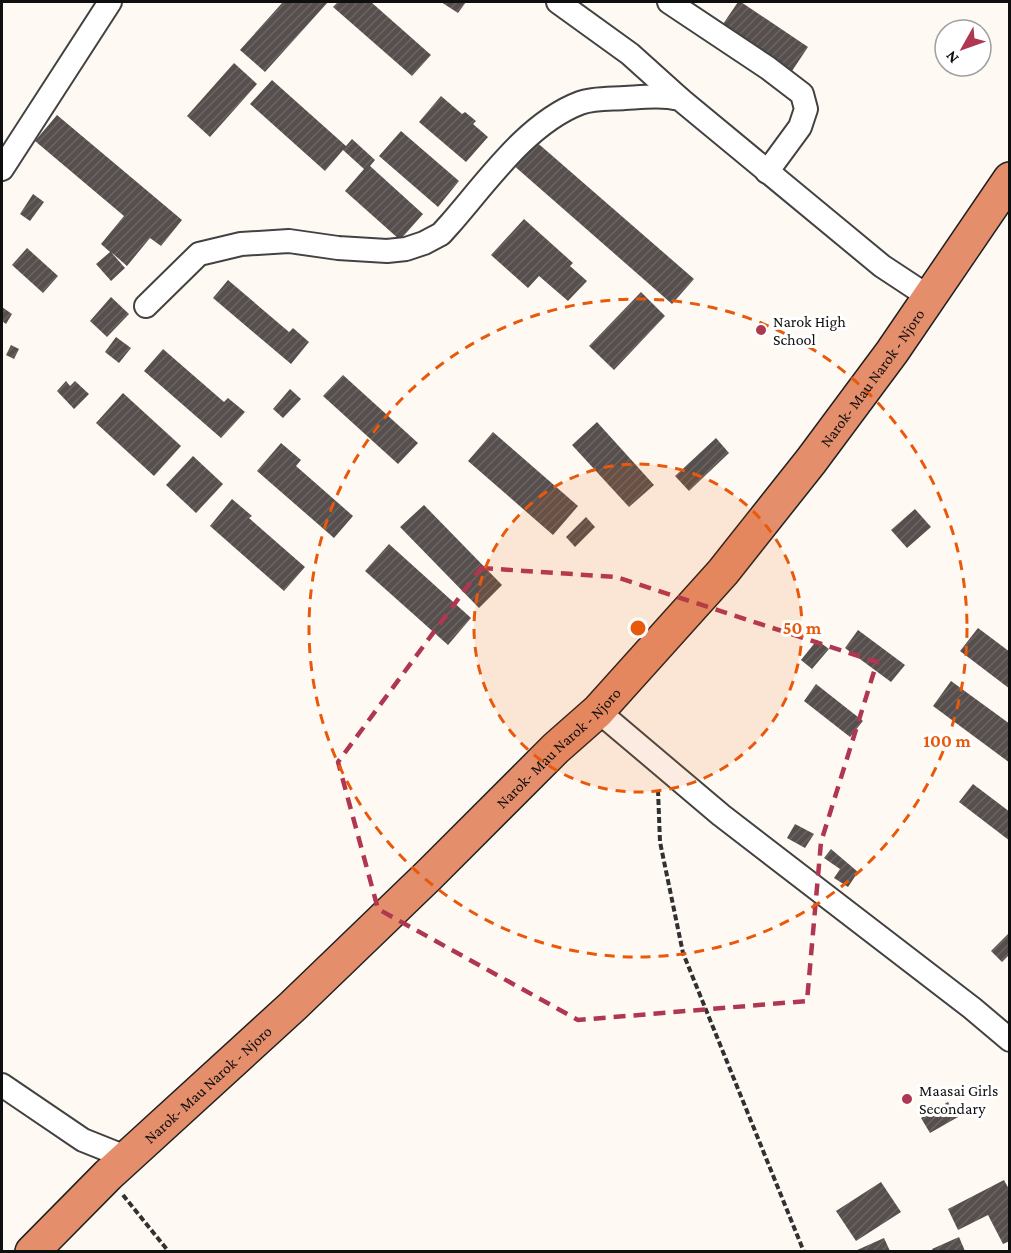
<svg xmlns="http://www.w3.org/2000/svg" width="1011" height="1253" viewBox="0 0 1011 1253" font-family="'Crimson Pro',serif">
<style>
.building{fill:url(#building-hatch)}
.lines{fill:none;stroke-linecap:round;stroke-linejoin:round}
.minor-casing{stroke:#424242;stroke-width:26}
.highway-casing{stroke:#202020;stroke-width:36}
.path{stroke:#313131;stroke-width:4;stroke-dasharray:6 3;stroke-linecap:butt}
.minor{stroke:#fff;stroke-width:22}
.highway{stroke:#e48e6b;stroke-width:33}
.marked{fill:none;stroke:#b03751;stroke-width:4.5;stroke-dasharray:12 8;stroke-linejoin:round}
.ring{fill:none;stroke:#e8590c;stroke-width:3;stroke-dasharray:10 8}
.poi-dot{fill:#b03751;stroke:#fff;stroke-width:2}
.labels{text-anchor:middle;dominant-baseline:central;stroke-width:6;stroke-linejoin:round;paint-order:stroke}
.poi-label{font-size:16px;fill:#0f0f0f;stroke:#fff;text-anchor:start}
.street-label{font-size:16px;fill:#0f0f0f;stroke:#fff}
.centre{fill:#e8590c;stroke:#fff;stroke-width:3}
.ring-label{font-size:18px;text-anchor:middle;font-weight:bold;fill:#e8590c;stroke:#fff;stroke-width:6;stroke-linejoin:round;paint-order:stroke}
</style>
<defs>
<pattern id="building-hatch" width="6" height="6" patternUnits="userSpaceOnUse" patternTransform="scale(1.5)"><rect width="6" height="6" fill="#574f4d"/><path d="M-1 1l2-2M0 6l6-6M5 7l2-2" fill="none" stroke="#6a6462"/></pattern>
</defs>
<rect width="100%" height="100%" fill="#fefaf3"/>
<!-- building -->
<g class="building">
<polygon points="283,2 328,2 265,72 240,50"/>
<polygon points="338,2 371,2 431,55 412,76 333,7"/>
<polygon points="441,2 466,2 458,13"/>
<polygon points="738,2 741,2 808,47 792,71 723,24"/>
<polygon points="234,63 257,84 210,137 187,116"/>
<polygon points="272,80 346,146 352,139 375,160 370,166 423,214 400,240 345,191 364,169 343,150 325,171 250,104"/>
<polygon points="441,96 462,114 465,112 476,121 473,124 488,137 466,162 419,122"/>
<polygon points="57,115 182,220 161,246 150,238 127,266 111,252 125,268 111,281 96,264 110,252 101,244 124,216 35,141"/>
<polygon points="401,131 459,181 438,207 379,156"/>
<polygon points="533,139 694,279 672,304 512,164"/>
<polygon points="33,194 44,202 30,221 20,214"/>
<polygon points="524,219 573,263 570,266 587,281 568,301 539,276 528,288 491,255"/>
<polygon points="27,248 58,276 43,293 12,265"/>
<polygon points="228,280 289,332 293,328 309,342 291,364 213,298"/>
<polygon points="641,292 665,316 614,370 589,346"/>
<polygon points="111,297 129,314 107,337 90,321"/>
<polygon points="2,307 12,314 6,324 2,321"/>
<polygon points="116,337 131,348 119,363 105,352"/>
<polygon points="11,345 19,349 14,359 6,355"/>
<polygon points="163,349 224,402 228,398 245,412 221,438 144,371"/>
<polygon points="343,375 418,443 398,464 323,396"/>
<polygon points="66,381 70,386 75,381 89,394 74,409 57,391"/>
<polygon points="290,389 301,399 283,418 273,409"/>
<polygon points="123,393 181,446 154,476 96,423"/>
<polygon points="597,422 654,485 629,507 572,445"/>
<polygon points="493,432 578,506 553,535 468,461"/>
<polygon points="716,438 729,453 689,491 675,476"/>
<polygon points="281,443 301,460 296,466 353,516 334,538 257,471"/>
<polygon points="193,456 223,484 196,513 166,485"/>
<polygon points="232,499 252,516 249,518 305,567 284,591 210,526"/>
<polygon points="424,505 502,585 479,608 400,527"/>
<polygon points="915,509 931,527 907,548 891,530"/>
<polygon points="586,517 595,527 575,547 566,537"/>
<polygon points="389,544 471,618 448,645 365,571"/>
<polygon points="978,628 1010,652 1010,689 960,651"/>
<polygon points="858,630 905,665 891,682 845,648"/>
<polygon points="817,640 829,649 812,669 801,660"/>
<polygon points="951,681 1010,724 1010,763 933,706"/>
<polygon points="816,684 863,721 850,737 804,701"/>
<polygon points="973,784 1010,812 1010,841 959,802"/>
<polygon points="795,824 814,834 805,848 787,838"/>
<polygon points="831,849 858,872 848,887 834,878 840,869 824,858"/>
<polygon points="1010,932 1010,954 1002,962 991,951"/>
<polygon points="948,1102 958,1117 930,1133 921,1118"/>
<polygon points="1004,1180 1010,1191 1010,1241 1003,1244 988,1215 958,1230 948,1209"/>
<polygon points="881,1182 901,1212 856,1241 836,1211"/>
<polygon points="959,1237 965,1251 933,1251 932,1249"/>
<polygon points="884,1238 890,1251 855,1251"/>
</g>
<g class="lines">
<defs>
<g id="minor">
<polyline points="558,2 630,54 680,99"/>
<polyline points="669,2 768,68 802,94 806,109 800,127 767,172"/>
<polyline points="2,169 110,2"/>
<path d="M146 306 199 254 241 244 289 241 338 248 387 251 406 249 424 243 441 234 450 224C486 183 527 123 580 103 593 98 610 99 625 98 644 97 661 95 680 99L882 266 929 297"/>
<polyline points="598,711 721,815 972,1008 1010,1040"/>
<polyline points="2,1085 83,1140 128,1158"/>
</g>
<g id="highway">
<path id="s1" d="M32 1252 108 1175 293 1006 429 875 556 748 598 711 723 572 811 461 892 352 1010 179"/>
</g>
</defs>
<!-- minor casing -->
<use href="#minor" class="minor-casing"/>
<!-- highway casing -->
<use href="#highway" class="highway-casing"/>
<!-- path -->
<g class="path">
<polyline points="658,790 660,842 683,953 804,1252"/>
<polyline points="123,1195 169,1252"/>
</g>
<!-- minor -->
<use href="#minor" class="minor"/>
<!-- highway -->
<use href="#highway" class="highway"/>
</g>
<!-- marked area -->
<path class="marked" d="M481 568 616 577 877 662 821 842 807 1001 578 1020 378 909 338 762Z"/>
<!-- distance rings -->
<circle cx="638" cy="628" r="164" fill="#e8590c" fill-opacity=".12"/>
<g class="ring">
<circle cx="638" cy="628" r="164"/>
<circle cx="638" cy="628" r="329"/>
</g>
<!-- markers -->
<g class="poi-dot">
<circle cx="761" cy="330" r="6"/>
<circle cx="907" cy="1099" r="6"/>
</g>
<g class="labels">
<!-- poi labels -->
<g class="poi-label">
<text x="773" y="321">Narok High<tspan x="773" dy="18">School</tspan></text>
<text x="919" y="1090">Maasai Girls<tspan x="919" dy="18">Secondary</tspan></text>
</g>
<!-- street labels -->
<g class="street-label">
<text stroke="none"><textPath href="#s1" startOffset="1215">Narok- Mau Narok - Njoro</textPath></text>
<text stroke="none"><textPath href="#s1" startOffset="729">Narok- Mau Narok - Njoro</textPath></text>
<text stroke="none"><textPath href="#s1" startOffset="243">Narok- Mau Narok - Njoro</textPath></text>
</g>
</g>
<circle cx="638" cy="628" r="9" class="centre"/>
<g class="ring-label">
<text x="802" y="634">50 m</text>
<text x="947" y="747">100 m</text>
</g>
<!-- border -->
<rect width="1011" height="1253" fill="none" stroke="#0f0f0f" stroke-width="6"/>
<!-- north arrow -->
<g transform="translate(963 48) rotate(230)"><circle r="28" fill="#ffffff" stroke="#9f9f9f" stroke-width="1.5"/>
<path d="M0-4.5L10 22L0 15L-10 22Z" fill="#b03751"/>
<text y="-9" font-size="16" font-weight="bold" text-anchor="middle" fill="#0f0f0f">N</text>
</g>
</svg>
